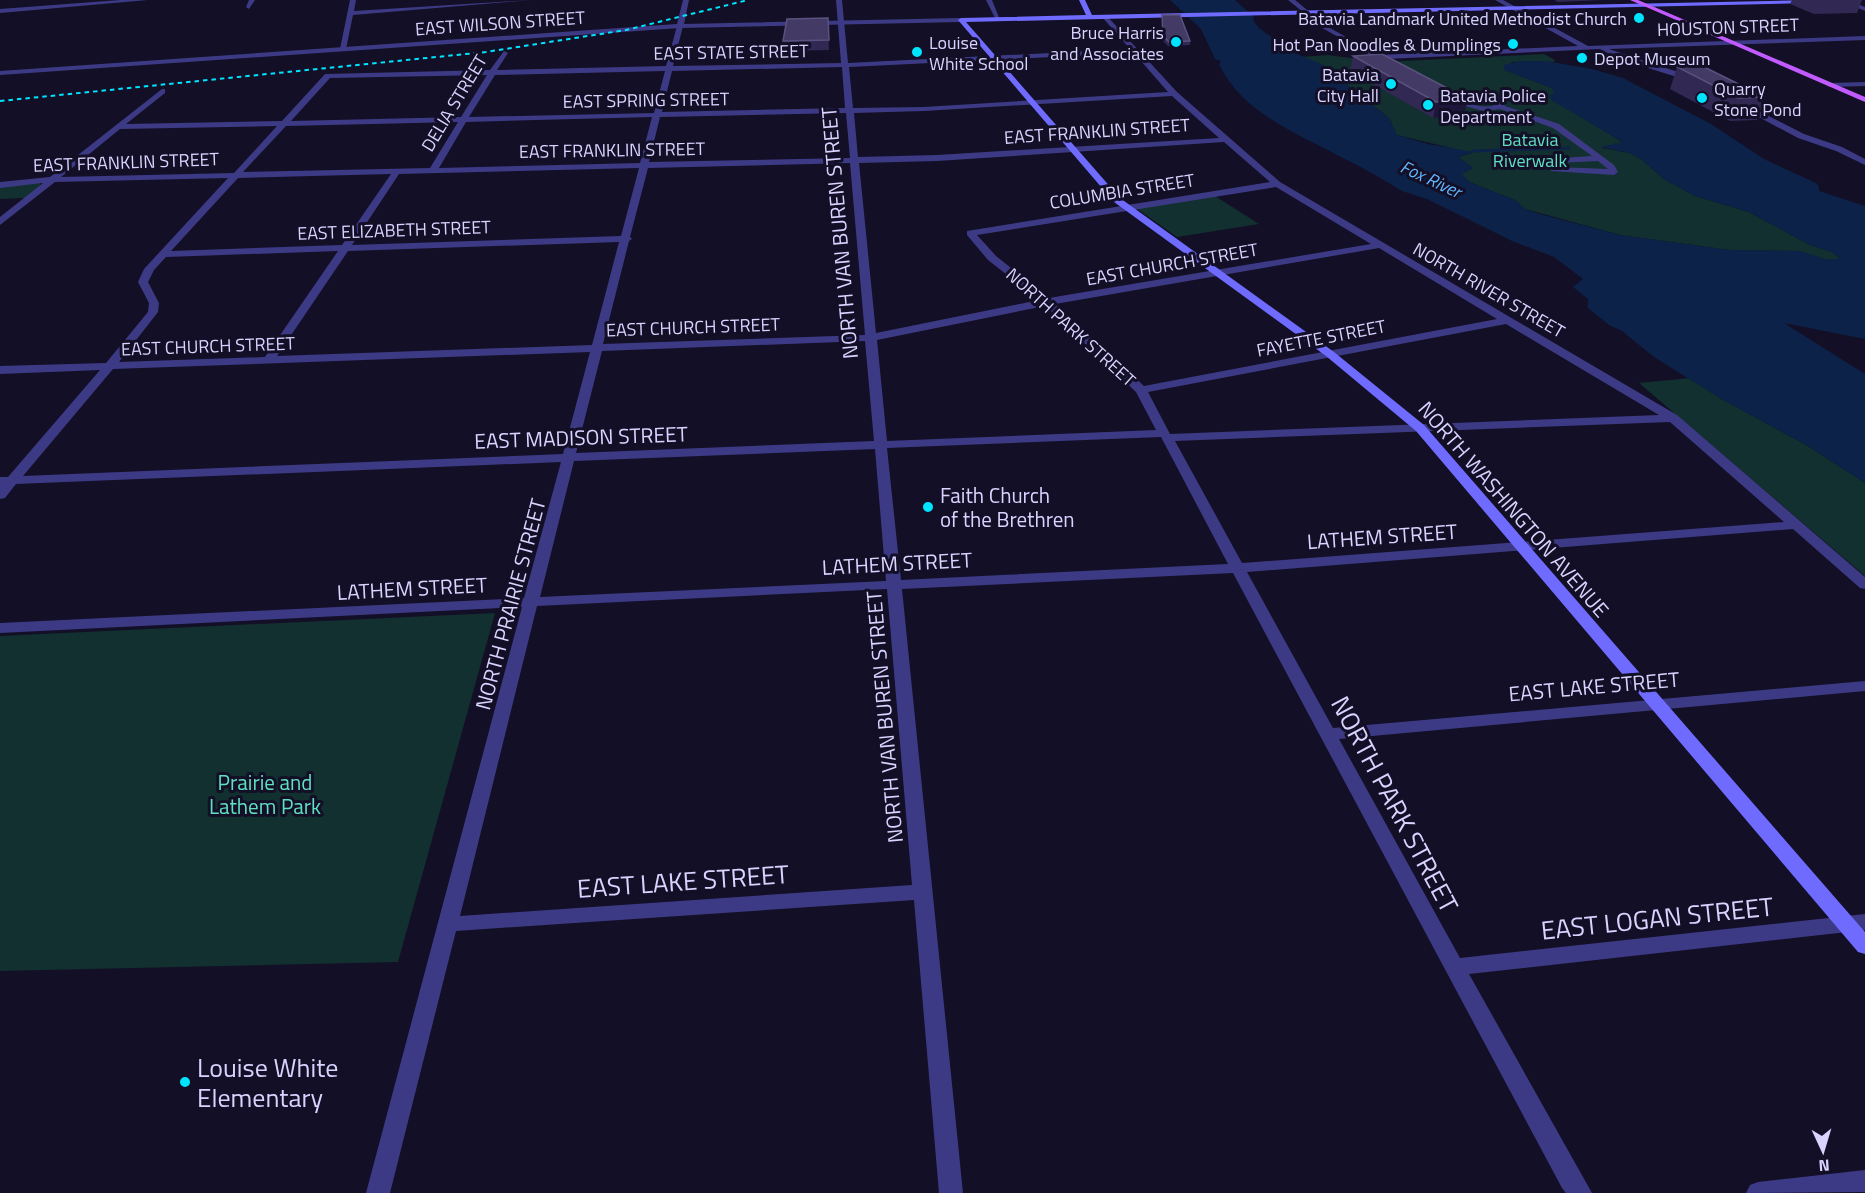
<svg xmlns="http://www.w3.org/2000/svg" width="1865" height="1193" viewBox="0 0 1865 1193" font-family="'Titillium Web',sans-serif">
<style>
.green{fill:#12302f}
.water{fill:#0c2248}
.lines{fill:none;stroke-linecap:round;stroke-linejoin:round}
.stream{stroke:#0c2248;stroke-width:3}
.minor{fill:#3d3a85;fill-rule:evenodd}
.tertiary{fill:#3d3a85;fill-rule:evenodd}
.secondary{fill:#6f6bff;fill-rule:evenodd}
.primary{fill:#c25bff;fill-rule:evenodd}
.rail{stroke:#00e5ff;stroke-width:2;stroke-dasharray:4.5 4;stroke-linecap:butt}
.wall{fill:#312854}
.shaded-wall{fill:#1d163a}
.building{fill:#433a66;stroke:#5a527e;stroke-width:1.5}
.poi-dot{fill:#00e5ff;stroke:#130f26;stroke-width:2}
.labels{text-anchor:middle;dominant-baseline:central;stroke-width:6;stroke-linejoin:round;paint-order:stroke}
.far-poi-label{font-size:18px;fill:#d9d4ff;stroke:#130f26;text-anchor:end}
.far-street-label{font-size:18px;fill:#d9d4ff;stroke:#130f26}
.far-park-label{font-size:18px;fill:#5fe0c0;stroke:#130f26}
.far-water-label{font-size:18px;font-style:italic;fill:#62b6ff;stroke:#130f26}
.street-label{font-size:21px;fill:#d9d4ff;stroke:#130f26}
.poi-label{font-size:21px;fill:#d9d4ff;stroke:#130f26;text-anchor:start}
.park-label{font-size:21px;fill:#5fe0c0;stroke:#130f26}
.near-street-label{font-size:26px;fill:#d9d4ff;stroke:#130f26}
.near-poi-label{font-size:26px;fill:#d9d4ff;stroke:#130f26;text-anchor:start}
</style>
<rect width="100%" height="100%" fill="#130f26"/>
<!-- green -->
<g class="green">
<polygon points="1544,54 1555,60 1554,62 1512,62 1505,70 1552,88 1562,105 1624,143 1602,148 1630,153 1641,159 1664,179 1695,196 1749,212 1810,245 1832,252 1839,257 1838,259 1824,259 1800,251 1729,250 1620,235 1525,209 1515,200 1469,182 1461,174 1473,168 1458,157 1472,153 1397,135 1389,118 1321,64 1300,57 1328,55 1381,62"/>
<polygon points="39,183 41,185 25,198 0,199 0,187"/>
<polygon points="1215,196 1259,224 1177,237 1136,208"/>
<polygon points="1690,378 1718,397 1808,446 1865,483 1865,576 1639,383"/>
<polygon points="495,613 398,962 0,971 0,636"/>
</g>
<!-- water -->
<path class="water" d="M1170 0H1235L1254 17 1253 20 1259 28 1292 52 1321 64 1389 118 1397 135 1428 144 1474 152 1458 157 1473 168 1462 174 1469 182 1515 200 1525 209 1540 214 1620 235 1729 250 1800 251 1824 259H1838L1839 257 1832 252 1810 245 1749 212 1695 196 1664 179 1641 159 1630 153 1600 147 1623 142 1551 100 1549 96 1554 92 1552 88 1504 70V65L1520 61H1546L1592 69 1623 78 1711 124 1764 159 1816 183 1819 187V191L1865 206V339L1784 323 1865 374V483L1808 446 1718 397 1654 357 1622 331 1609 325 1588 308V299L1573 287 1583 279 1554 257 1512 241 1427 199 1402 191C1382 179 1362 167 1341 157 1298 134 1241 112 1219 64L1221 61 1215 59 1201 29Z"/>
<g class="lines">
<!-- stream -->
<polyline class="stream" points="1473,151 1569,148"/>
<!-- minor -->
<g class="minor">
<polygon points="120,0 148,0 0,13 0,9"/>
<polygon points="249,0 255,0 249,9 246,7"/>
<polygon points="350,0 356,0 354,11 532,0 353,15 346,49 343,51 340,49"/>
<path d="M836 0H842L848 63 1130 49 1102 17 1107 16 1177 92 1280 182 1677 415 1865 577V589L1860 588 1793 529 1247 572 1333 728 1865 681V691L1339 739 1460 958 1865 914V930L1469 974 1592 1193H1566L1562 1188 1233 573 902 589 963 1193H939L914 900 456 931 390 1193H366L522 607 0 633V623L524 598 561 462 16 484 5 498 0 499V477H8L100 370 0 374V366L106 363 148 312 149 303 138 282 144 269 228 178 55 182 0 225V217L43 183 0 188V182L50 177 162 89H165V93L126 124 282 121 325 74 490 70 504 51 508 53 497 70 666 66 677 26 680 24 683 26 673 66 841 63ZM1134 53 1168 92 924 107 853 108 849 67ZM842 67 845 108 662 112 672 71ZM665 71 654 113 469 117 495 75ZM487 75 461 117 291 121 330 78ZM1172 96 1219 138 937 155 858 157 854 113 924 111ZM846 113 850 158 649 162 660 117ZM652 117 640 163 439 168 466 122ZM458 122 430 168 243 172 286 126ZM277 126 234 173 61 177 120 129ZM1224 142 1270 182 967 231V235L988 260 1039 300 876 333 859 163 937 161ZM850 163 865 335 603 344 629 241 632 239 630 237 648 168ZM639 168 621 236 352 245 399 174ZM391 174 342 245 171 251 238 178ZM1276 187 1371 244 1049 298 996 256 977 235ZM619 242 592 345 277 356 348 251ZM1379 248 1497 319 1144 386 1055 304ZM338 251 265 357 119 362 158 312 159 303 148 282 154 270 166 257ZM1045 306 1136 392 1156 430 887 441 877 340ZM1506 324 1659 415 1170 434 1148 392ZM865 341 874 441 576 453 602 351ZM590 352 563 454 23 476 113 369ZM1670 422 1784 522 1242 563 1175 441ZM1161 437 1228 564 901 580 887 448ZM875 449 886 581 540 597 574 461ZM887 589 912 885 460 916 537 606Z"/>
<polygon points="986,0 992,0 1000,20 996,20"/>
<polygon points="1288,0 1295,0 1328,27 1379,55 1578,46 1495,0 1503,0 1588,46 1865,36 1865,40 1609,49 1696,78 1693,82 1619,59 1600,49 1386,59 1389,61 1385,63 1324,29"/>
<polygon points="1840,0 1848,0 1865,7 1865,11"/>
<path d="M1467 95 1492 97 1506 102 1505 106 1559 124 1614 165 1618 172 1614 175 1551 171 1548 159 1592 156 1553 128 1500 109 1483 111 1458 104V98ZM1468 99 1490 101 1497 104C1487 109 1475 106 1465 101ZM1598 161 1608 169 1557 167 1556 163Z"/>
<polygon points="1741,102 1804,134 1842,147 1865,159 1865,165 1836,151 1798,138 1738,106 1737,104"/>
<polygon points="1865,1170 1865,1192 1746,1193 1750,1185 1758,1182"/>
</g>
<!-- tertiary -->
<g class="tertiary">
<polygon points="683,0 689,0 684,24 961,18 964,20 961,22 680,28 0,75 0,71 677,24"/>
<polygon points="1865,82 1865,86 1830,87 1826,85 1830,83"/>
</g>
<!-- secondary -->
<polygon class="secondary" points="1079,0 1085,0 1092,15 1813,0 1811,3 966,22 1120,198 1334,352 1424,425 1865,932 1865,954 1858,952 1416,431 1326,356 1114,202 958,20 961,18 1086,15"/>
<!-- primary -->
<polygon class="primary" points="1630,0 1638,0 1865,97 1865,102"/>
<!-- rail -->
<polyline class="rail" points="0,101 486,52 626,30 748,0"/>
</g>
<!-- wall -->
<g class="wall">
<polygon points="1554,0 1604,0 1558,2"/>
<polygon points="1792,0 1862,0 1857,13 1814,14 1790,4"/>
<polygon points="1162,15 1190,41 1190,45 1168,46 1163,41"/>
<polygon points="828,18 829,50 784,51 783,41"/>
<polygon points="1353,56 1464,115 1433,118 1350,71"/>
<polygon points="1677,67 1765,97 1757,120 1730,121 1670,89"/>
</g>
<!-- shaded-wall -->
<polygon class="shaded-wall" points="1468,99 1464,115 1433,118 1436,102"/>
<!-- building -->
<g class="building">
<polygon points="1162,15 1180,15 1190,41 1169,42 1163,36"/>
<polygon points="828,18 829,40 783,41 787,19"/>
<polygon points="1382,54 1468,99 1436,102 1353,56"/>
<polygon points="1681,58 1696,63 1765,97 1738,98 1677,67"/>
</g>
<!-- markers -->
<g class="poi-dot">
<circle cx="1639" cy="18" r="6"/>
<circle cx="1176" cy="42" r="6"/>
<circle cx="1513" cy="44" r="6"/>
<circle cx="917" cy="52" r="6"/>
<circle cx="1582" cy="58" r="6"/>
<circle cx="1391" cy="84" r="6"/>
<circle cx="1702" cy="98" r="6"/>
<circle cx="1428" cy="105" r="6"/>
<circle cx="928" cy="507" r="6"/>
<circle cx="185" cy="1082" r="6"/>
</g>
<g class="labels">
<!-- far-poi labels -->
<g class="far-poi-label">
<text x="1627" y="18">Batavia Landmark United Methodist Church</text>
<text x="1164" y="32">Bruce Harris<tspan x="1164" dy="21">and Associates</tspan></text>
<text x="929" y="42" text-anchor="start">Louise<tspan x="929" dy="21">White School</tspan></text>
<text x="1501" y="44">Hot Pan Noodles &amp; Dumplings</text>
<text x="1594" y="58" text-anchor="start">Depot Museum</text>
<text x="1379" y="74">Batavia<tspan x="1379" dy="21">City Hall</tspan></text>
<text x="1714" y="88" text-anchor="start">Quarry<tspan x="1714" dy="21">Stone Pond</tspan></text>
<text x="1440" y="95" text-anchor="start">Batavia Police<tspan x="1440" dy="21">Department</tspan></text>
</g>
<!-- far-street labels -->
<g class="far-street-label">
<text transform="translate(500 23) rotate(-4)">EAST WILSON STREET</text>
<text transform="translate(1728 27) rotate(-2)">HOUSTON STREET</text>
<text transform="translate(731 52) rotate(-1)">EAST STATE STREET</text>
<text transform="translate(646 100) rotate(-1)">EAST SPRING STREET</text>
<text transform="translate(454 103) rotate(-59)">DELIA STREET</text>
<text transform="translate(1097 131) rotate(-4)">EAST FRANKLIN STREET</text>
<text transform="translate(612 150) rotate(-1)">EAST FRANKLIN STREET</text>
<text transform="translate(126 162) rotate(-2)">EAST FRANKLIN STREET</text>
<text transform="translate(1122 191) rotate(-9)">COLUMBIA STREET</text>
<text transform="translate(394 230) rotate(-2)">EAST ELIZABETH STREET</text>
<text transform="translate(1172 264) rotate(-10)">EAST CHURCH STREET</text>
<text transform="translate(1489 290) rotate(30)">NORTH RIVER STREET</text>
<text transform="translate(693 327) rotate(-2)">EAST CHURCH STREET</text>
<text transform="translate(1071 327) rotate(42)">NORTH PARK STREET</text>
<text transform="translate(1321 338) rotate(-11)">FAYETTE STREET</text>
<text transform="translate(208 346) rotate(-2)">EAST CHURCH STREET</text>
</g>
<!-- far-park labels -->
<g class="far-park-label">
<text x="1530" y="139">Batavia<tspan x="1530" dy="21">Riverwalk</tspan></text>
</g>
<!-- far-water labels -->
<g class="far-water-label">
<text transform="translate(1431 179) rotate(25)">Fox River</text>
</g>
<!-- street labels -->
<g class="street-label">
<text transform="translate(839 233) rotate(-95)">NORTH VAN BUREN STREET</text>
<text transform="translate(581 437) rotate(-2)">EAST MADISON STREET</text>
<text transform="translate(1514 509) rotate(49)">NORTH WASHINGTON AVENUE</text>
<text transform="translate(1382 536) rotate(-4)">LATHEM STREET</text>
<text transform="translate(897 563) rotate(-3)">LATHEM STREET</text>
<text transform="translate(412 588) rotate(-3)">LATHEM STREET</text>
<text transform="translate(510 604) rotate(-75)">NORTH PRAIRIE STREET</text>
<text transform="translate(1594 686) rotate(-5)">EAST LAKE STREET</text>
<text transform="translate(884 717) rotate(-95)">NORTH VAN BUREN STREET</text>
</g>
<!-- poi labels -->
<g class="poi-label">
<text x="940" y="495">Faith Church<tspan x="940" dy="24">of the Brethren</tspan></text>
</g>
<!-- park labels -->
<g class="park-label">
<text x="265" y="782">Prairie and<tspan x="265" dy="24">Lathem Park</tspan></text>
</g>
<!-- near-street labels -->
<g class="near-street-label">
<text transform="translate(1395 804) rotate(62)">NORTH PARK STREET</text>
<text transform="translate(683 881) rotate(-4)">EAST LAKE STREET</text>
<text transform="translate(1657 918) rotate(-6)">EAST LOGAN STREET</text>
</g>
<!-- near-poi labels -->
<g class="near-poi-label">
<text x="197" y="1067">Louise White<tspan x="197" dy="30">Elementary</tspan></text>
</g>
</g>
<!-- north arrow -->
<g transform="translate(1823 1151) rotate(176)" stroke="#130f26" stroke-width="4.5" paint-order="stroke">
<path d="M0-4.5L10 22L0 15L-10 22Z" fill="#d9d4ff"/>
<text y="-9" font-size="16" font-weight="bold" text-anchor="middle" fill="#d9d4ff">N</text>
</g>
</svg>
